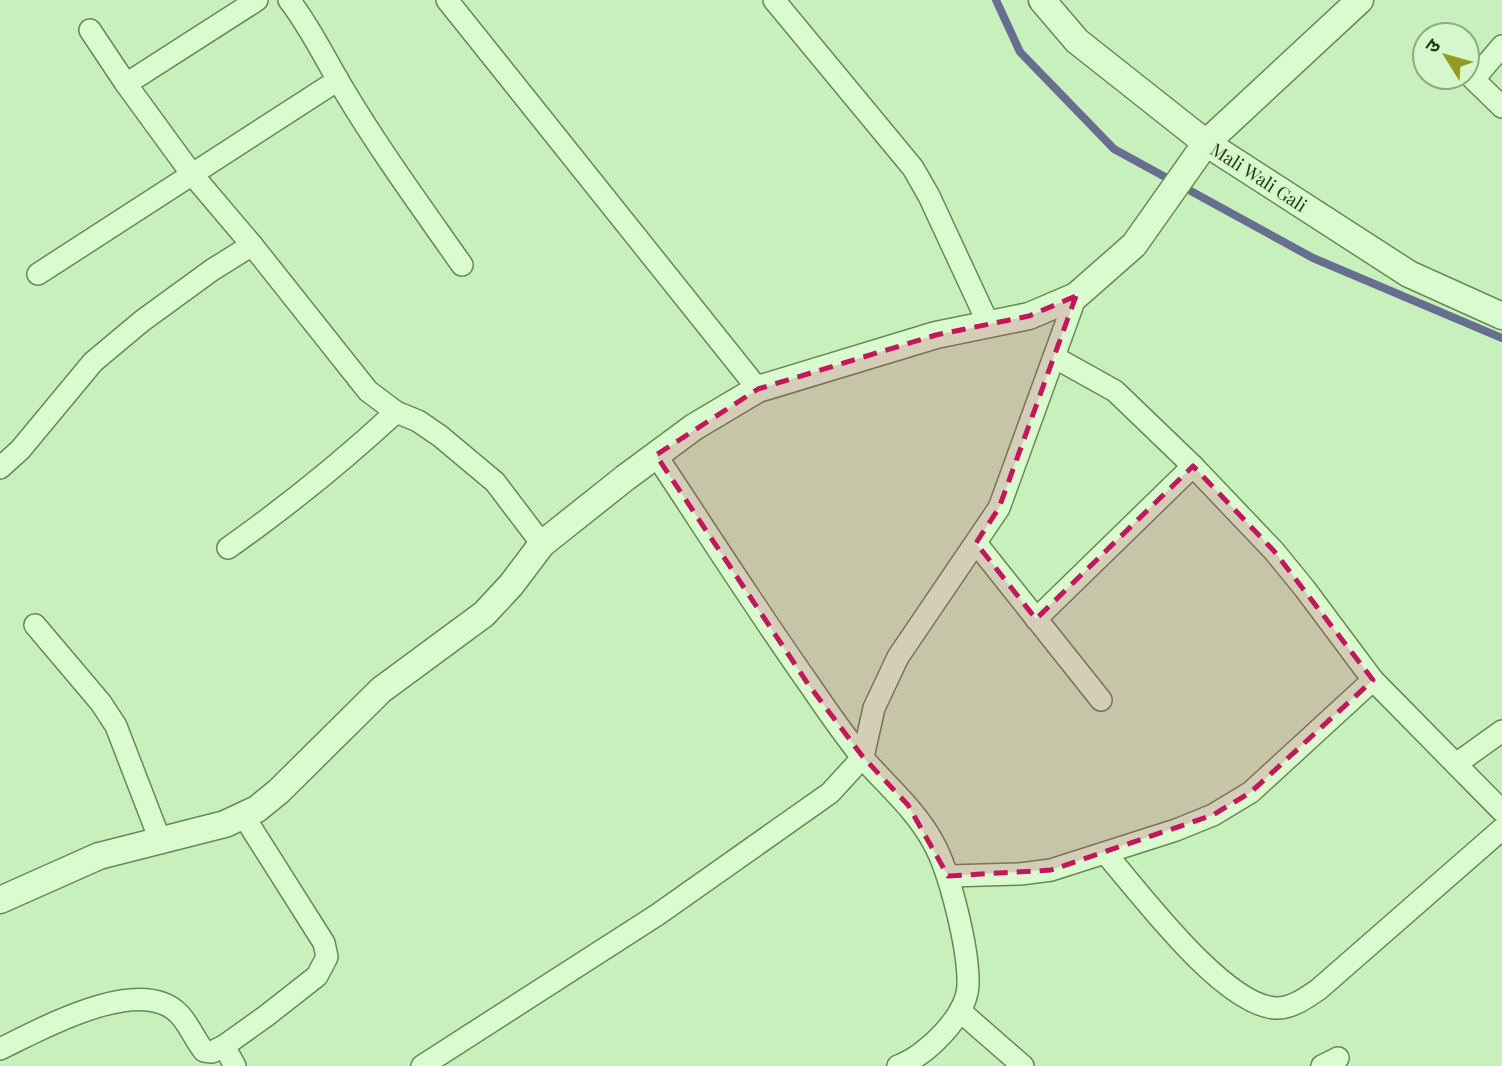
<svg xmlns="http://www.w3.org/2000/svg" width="1502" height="1066" viewBox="0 0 1502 1066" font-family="'Playfair Display','Noto Sans Devanagari',serif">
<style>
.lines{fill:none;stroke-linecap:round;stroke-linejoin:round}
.stream{stroke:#676e8f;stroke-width:8}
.minor-casing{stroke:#698954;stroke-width:24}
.tertiary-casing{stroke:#698954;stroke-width:29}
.minor{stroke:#d9fbcf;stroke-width:21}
.tertiary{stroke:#d9fbcf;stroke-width:26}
.marked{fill:#c2185b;fill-opacity:0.2;stroke:#c2185b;stroke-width:5;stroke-dasharray:14 9;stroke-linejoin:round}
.labels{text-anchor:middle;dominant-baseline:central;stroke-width:6;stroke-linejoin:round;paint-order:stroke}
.street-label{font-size:18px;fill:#27371a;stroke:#d5f7cc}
</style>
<rect width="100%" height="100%" fill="#c7f0bc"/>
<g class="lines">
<!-- stream -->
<polyline class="stream" points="996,0 1020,52 1114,149 1313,258 1502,338"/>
<defs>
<g id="minor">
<path d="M289 0C311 28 326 61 345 92 381 152 422 208 462 265"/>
<polyline points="447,0 758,389"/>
<polyline points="774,0 913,168 929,196 988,323"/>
<polyline points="90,30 126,84"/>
<polyline points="1467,73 1502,107"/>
<polyline points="1474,79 1502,46"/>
<polyline points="252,245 368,391 396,412 418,421 440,436 495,482 542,544"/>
<polyline points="38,274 338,80"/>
<polyline points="1054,357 1115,391 1193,466 1274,551 1305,589 1373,680 1502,811"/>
<path d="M656 455C707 532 756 609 809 684 826 709 843 734 862 757 886 785 915 809 933 842 950 872 969 950 968 985 967 1016 926 1056 898 1066"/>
<polyline points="0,468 20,450 93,362 142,321 212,270 252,245 191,173 126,84 257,0"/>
<polyline points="976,543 1101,700"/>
<path d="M228 548C289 505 341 463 396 412"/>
<polyline points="1036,619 1193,466"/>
<polyline points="35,625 101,703 116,726 160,840"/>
<polyline points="1456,764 1502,731"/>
<path d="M1106 854C1141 894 1222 1004 1275 1008 1291 1009 1306 998 1319 989L1502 829"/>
<polyline points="948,876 1020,874 1051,870 1176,830 1213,815 1251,792 1373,680"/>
<polyline points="960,1011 1023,1066"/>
<polyline points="224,1046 235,1066"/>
<path d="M0 1049C40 1030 140 973 179 1014 189 1024 195 1040 204 1051L212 1052 224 1046 266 1016 317 976 327 957 324 943 243 815"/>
<polyline points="422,1066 657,915 830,793 863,757 874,708 898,657 999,508 1076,296"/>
<polyline points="1322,1066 1338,1058"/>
</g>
<g id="tertiary">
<polyline points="1042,0 1077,41 1206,143 1409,274 1502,316"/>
<polyline points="0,900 99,856 225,824 257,809 279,791 381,690 484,614 511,585 542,544 625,478 694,427 758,389 936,335 1029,316 1076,296 1134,245 1206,143 1360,0"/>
</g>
</defs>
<!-- minor casing -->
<use href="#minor" class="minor-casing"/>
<!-- tertiary casing -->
<use href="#tertiary" class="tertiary-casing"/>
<!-- minor -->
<use href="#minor" class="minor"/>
<!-- tertiary -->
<use href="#tertiary" class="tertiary"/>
</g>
<!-- marked area -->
<path class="marked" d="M1076 296 999 508 976 543 1036 619 1193 466 1274 551 1373 680 1251 792 1213 815 1051 870 948 876 908 805 863 757 808 684 656 455 758 389 936 335 1029 316Z"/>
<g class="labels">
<!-- street labels -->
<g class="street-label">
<text transform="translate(1259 177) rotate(33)">Mali Wali Gali</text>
</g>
</g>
<!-- north arrow -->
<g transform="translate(1446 56) rotate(307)"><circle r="33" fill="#d5f7cc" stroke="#8faa85" stroke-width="2"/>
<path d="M0-5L12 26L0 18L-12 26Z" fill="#939c20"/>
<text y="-10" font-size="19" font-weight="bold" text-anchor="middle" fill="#27371a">उ</text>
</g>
</svg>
